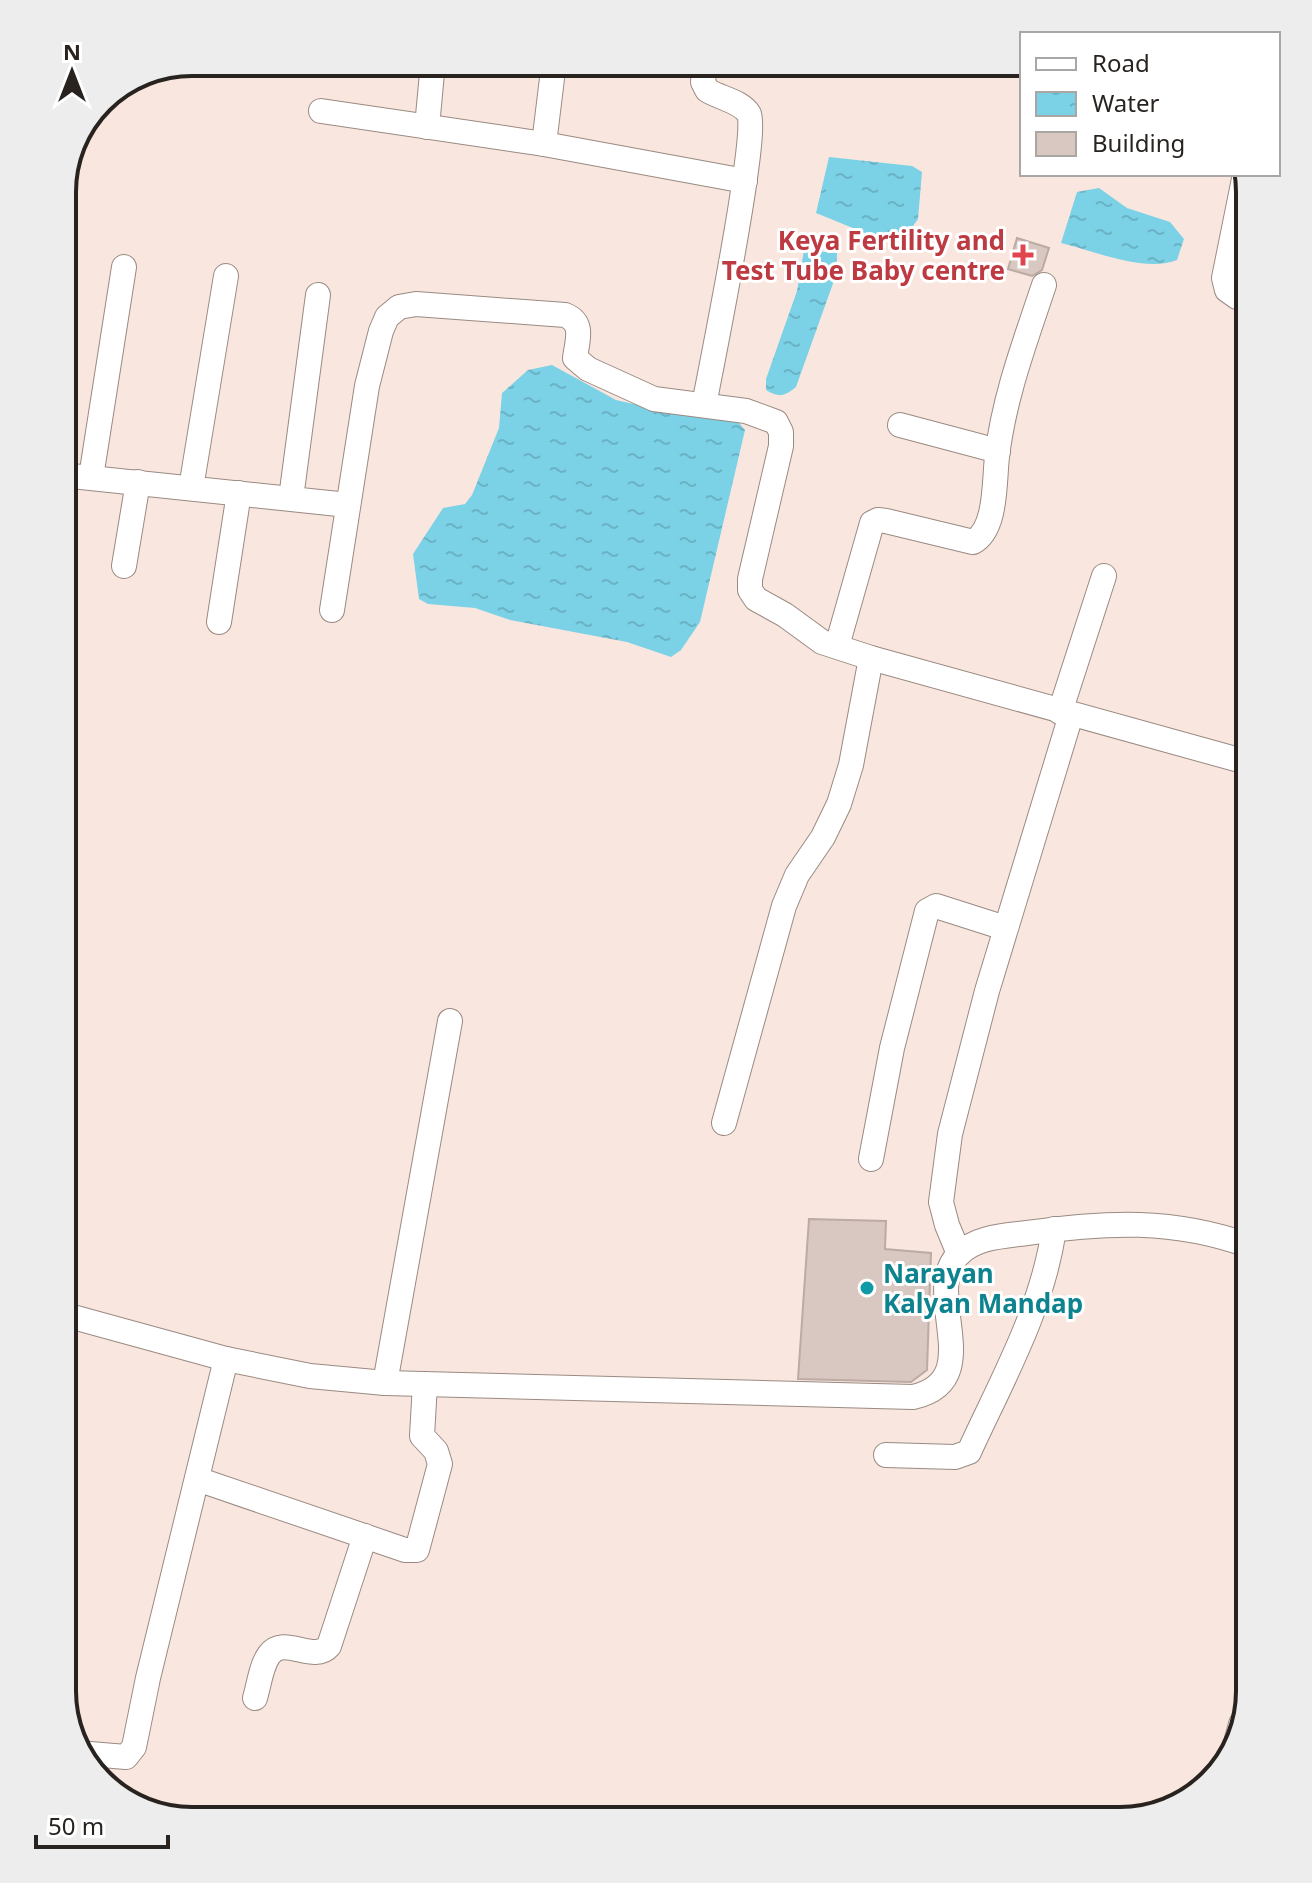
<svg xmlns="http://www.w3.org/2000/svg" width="1312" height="1883" viewBox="0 0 1312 1883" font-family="'Noto Sans',sans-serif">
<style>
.water{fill:url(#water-ripples)}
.building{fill:#d9c7c1;stroke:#bcaaa4;stroke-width:2}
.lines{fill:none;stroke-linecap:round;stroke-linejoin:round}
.minor-casing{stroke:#9a8a82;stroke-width:26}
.minor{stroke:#fff;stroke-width:24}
.health-dot{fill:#e0444e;stroke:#fff;stroke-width:3}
.culture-dot{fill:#0f9aa8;stroke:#fff;stroke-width:3}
.labels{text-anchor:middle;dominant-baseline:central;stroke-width:6;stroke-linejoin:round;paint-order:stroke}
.health-label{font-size:26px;font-weight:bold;fill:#be3a42;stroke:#fff;text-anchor:end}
.culture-label{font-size:26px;font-weight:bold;fill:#0d838f;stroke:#fff;text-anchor:start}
.rim{fill:none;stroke:#292320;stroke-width:4}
</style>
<defs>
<pattern id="water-ripples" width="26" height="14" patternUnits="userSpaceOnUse" patternTransform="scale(2)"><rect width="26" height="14" fill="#7bd1e6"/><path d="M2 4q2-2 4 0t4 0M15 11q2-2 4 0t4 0" fill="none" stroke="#6ab3c5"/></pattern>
</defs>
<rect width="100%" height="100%" fill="#f9e7df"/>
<!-- water -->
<g class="water">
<polygon points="829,157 912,166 922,172 918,219 905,237 870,235 816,213"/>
<path d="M1099 188 1127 208 1170 222 1184 239 1177 260C1146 273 1094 251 1061 243L1077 192Z"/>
<path d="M804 250 837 253 836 275 796 387C785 396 779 398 766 390V379L797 291Z"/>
<polygon points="552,365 616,400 651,408 730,412 745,430 700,622 681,650 671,657 627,642 510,620 475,608 428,604 419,599 413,554 443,508 465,504 472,495 499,428 502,393 528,370"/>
</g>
<!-- building -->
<g class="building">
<polygon points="1017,238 1049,248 1042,270 1032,276 1008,269"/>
<polygon points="809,1219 886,1221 885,1249 931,1253 927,1370 911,1382 798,1379"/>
</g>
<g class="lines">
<defs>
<g id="minor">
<polyline points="321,111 544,144 745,181"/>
<polyline points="427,127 433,62"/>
<polyline points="544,144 554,62"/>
<polyline points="1245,174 1224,278 1227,290 1237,297 1250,301"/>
<path d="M704 405C711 368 759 132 749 114 741 101 719 98 707 90L703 82 705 62"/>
<polyline points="900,425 998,451"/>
<polyline points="62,475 348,505"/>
<polyline points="91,477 124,267"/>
<polyline points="191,488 226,276"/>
<polyline points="291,498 318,295"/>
<polyline points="124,566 138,482"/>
<path d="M332 610 367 386 381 331 387 317 399 307 416 304 565 315C585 323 577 341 575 358L588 369 654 399 746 411 776 422 781 432V446L750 579V590L756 599 785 615 822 642 871 658 1250 763"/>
<polyline points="219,622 239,493"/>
<path d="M837 646 872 523 878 520 886 521 973 542C997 529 994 481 997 457 1004 397 1025 342 1044 285"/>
<polyline points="1060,712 1104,576"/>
<polyline points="724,1123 784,906 797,875 823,837 839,804 851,765 871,658"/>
<polyline points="871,1159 892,1048 927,911 936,906 1005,928"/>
<polyline points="959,1254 947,1225 941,1202 950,1134 987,991 1071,715"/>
<path d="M62 1314 226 1359 310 1376 385 1383 913 1397C989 1380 921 1294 958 1255 975 1237 1003 1236 1027 1233 1106 1222 1173 1218 1250 1246"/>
<polyline points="385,1383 450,1021"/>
<path d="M886 1455 955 1457 969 1452C1002 1380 1043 1308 1054 1229"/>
<polyline points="197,1479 405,1550 417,1550 440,1464 436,1451 422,1436 425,1384"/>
<path d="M255 1698C259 1685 261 1666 269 1655 284 1634 313 1664 329 1646L365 1536"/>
<polyline points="1237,1739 1241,1724"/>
<polyline points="78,1753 126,1757 134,1747 148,1678 226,1359"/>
</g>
</defs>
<!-- minor casing -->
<use href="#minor" class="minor-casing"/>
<!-- minor -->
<use href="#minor" class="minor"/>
</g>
<!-- markers -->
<path class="health-dot" d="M1019 243h8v8h8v8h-8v8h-8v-8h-8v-8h8z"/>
<circle class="culture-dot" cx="867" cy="1288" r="8"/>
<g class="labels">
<!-- health labels -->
<g class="health-label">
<text x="1005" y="240">Keya Fertility and<tspan x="1005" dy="30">Test Tube Baby centre</tspan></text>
</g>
<!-- culture labels -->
<g class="culture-label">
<text x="883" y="1273">Narayan<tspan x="883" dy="30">Kalyan Mandap</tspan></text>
</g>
</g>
<!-- crop -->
<path d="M0 0H1312V1883H0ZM192 76H1120A116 116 0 0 1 1236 192V1691A116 116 0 0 1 1120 1807H192A116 116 0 0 1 76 1691V192A116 116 0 0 1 192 76Z" fill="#eeeded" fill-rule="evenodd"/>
<path class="rim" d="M192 76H1120A116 116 0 0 1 1236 192V1691A116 116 0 0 1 1120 1807H192A116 116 0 0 1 76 1691V192A116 116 0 0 1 192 76Z"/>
<!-- legend -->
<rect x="1020" y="32" width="260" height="144" fill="#ffffff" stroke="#a9a7a6" stroke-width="2"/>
<rect x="1036" y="58" width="40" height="12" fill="#ffffff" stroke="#a9a7a6" stroke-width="2"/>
<text x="1092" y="72" font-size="24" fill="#292320">Road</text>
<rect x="1036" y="92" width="40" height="24" fill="url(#water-ripples)" stroke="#a9a7a6" stroke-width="2"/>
<text x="1092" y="112" font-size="24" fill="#292320">Water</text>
<rect x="1036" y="132" width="40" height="24" fill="#d9c7c1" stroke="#a9a7a6" stroke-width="2"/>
<text x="1092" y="152" font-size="24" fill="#292320">Building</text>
<!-- north arrow -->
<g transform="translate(72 72)" stroke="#ffffff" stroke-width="6" paint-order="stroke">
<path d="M0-6L14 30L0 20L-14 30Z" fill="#292320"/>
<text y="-12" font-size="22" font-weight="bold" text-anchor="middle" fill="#292320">N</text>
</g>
<!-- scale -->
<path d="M36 1835v12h132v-12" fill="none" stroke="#292320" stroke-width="4"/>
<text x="48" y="1835" font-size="24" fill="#292320" stroke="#ffffff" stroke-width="6" paint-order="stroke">50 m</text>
</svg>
